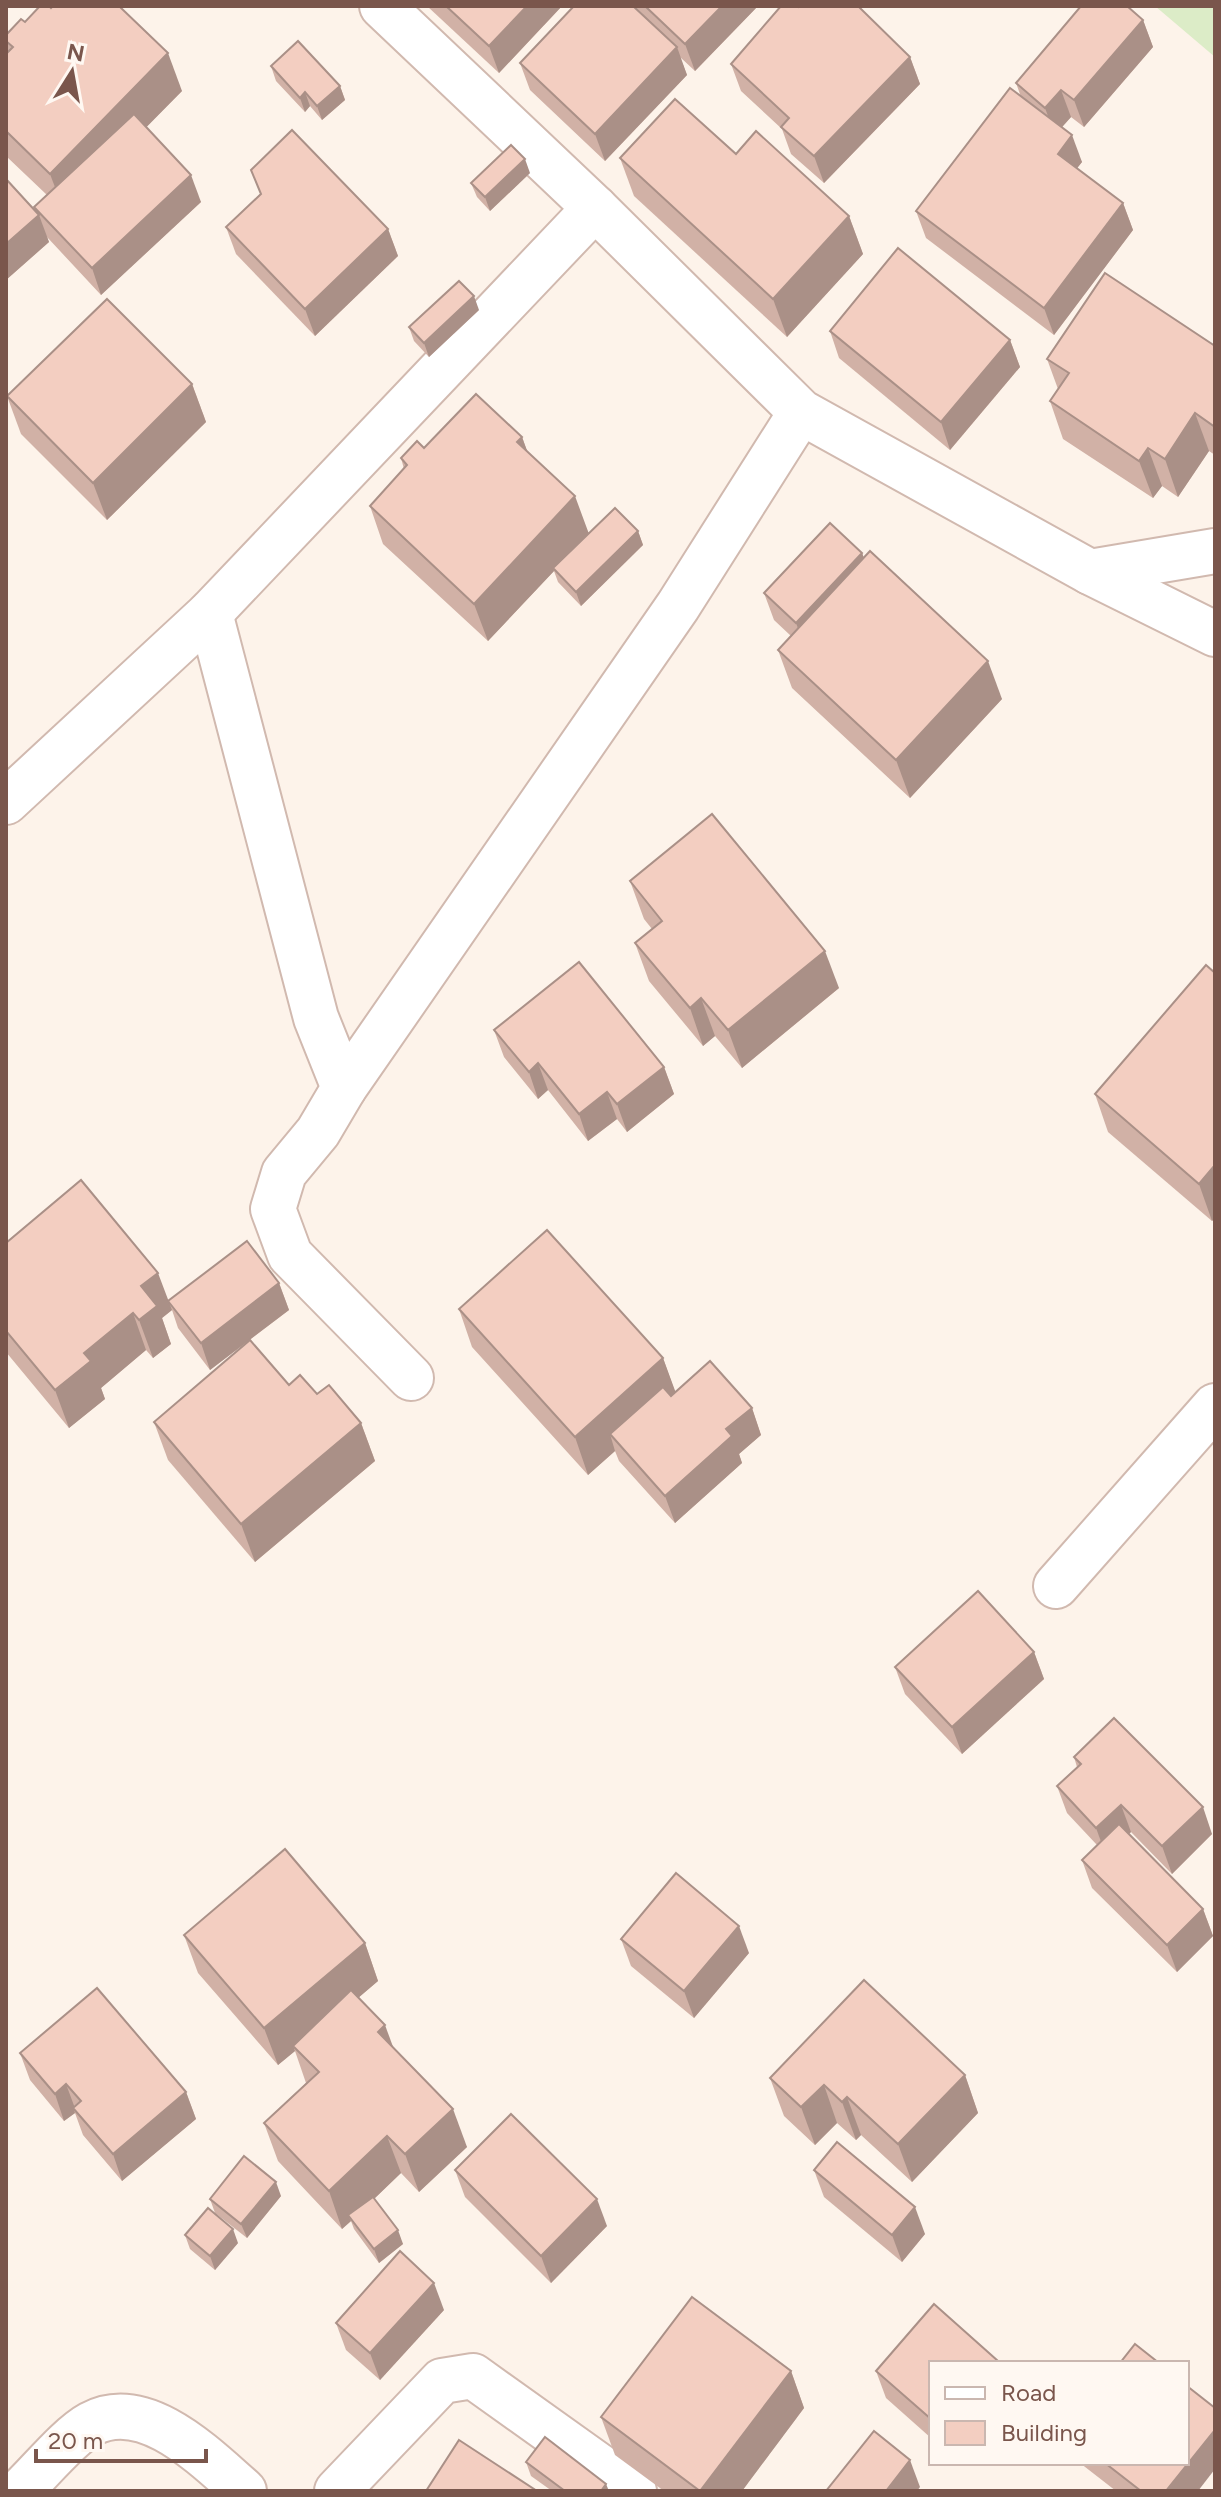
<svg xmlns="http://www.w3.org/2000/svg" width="1221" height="2497" viewBox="0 0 1221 2497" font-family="Figtree,sans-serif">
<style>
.green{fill:#dcecc7}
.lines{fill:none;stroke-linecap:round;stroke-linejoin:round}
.street-casing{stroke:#d1b9af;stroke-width:48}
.street{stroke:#fff;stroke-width:44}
.wall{fill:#d1b1a6}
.shaded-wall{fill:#aa9087}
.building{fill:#f3cec1;stroke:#aa9087;stroke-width:2}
</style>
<rect width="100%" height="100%" fill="#fdf3ea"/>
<!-- green -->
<polygon class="green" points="1155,6 1215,6 1215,57"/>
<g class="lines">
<defs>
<g id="street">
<polyline points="382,6 595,208 801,412 1090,572 1215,634"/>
<polyline points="1090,572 1215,551"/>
<polyline points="210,613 316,1018 344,1088 318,1132 284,1173 273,1209 290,1255 411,1378"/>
<polyline points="6,802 210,613 595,208"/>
<polyline points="344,1088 678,606 801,412"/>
<polyline points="1056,1586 1215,1406"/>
<path d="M20 2491C40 2472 69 2436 91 2424 145 2395 206 2458 244 2491"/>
<polyline points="337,2491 442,2381 473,2376 634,2491"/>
</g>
</defs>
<!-- street casing -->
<use href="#street" class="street-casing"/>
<!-- street -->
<use href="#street" class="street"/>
</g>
<!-- wall -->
<g class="wall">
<polygon points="427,6 562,6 499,73"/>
<polygon points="574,6 758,6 695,71 680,57 687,75 605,161 530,90 520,63"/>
<polygon points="51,8 182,91 146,127 201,202 101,295 47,237 49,242 6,280 6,179 36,212 34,207 47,195 6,156 6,54 8,52 6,46 6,35 25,22"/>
<polygon points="1143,20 1153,47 1084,127 1071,117 1062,127 1082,162 1077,168 1123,203 1133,230 1054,335 926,238 916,211 1021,97 1016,83"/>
<polygon points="910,57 920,84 824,183 791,154 782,129 741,91 731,64"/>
<polygon points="271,66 340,86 345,100 322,120 310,106 305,112 276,81"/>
<polygon points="736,154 849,216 863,254 787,337 634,196 620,158"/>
<polygon points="530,173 490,211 477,197 471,183"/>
<polygon points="260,194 388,229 398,256 315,336 236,254 226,227"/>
<polygon points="479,310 429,357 414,341 409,327"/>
<polygon points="830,331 1010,340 1020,367 950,450 839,358"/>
<polygon points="1215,346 1215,455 1209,451 1178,497 1162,486 1153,498 1063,439 1050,401 1058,389 1047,359"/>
<polygon points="192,384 206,422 107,520 21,434 7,396"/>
<polygon points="522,437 527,451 589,533 638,531 643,545 581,606 558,582 554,571 488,641 383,544 370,506 404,469 401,458 424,448"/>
<polygon points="862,553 864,558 1002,699 910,798 792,688 778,650 791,636 774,620 764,593"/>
<polygon points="630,881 839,988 742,1068 715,1036 703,1046 649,981 635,943 652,929 644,919"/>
<polygon points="1215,973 1215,1218 1212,1221 1108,1132 1095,1094"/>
<polygon points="494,1030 664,1067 674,1094 627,1132 617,1119 588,1141 548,1090 538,1099 504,1057"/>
<polygon points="6,1243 168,1301 279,1283 289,1310 210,1370 178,1328 172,1310 162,1318 171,1344 153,1358 146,1350 101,1388 105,1399 69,1428 6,1352"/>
<polygon points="459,1309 663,1358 675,1392 752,1408 761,1435 739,1454 742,1463 675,1523 619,1461 615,1451 588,1475 472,1347"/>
<polygon points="289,1385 317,1394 361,1423 375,1461 255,1562 168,1460 154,1422"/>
<polygon points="1034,1652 1044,1679 962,1754 905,1694 895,1667"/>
<polygon points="1074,1757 1212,1834 1172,1874 1131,1832 1129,1834 1203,1909 1213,1936 1177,1972 1092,1888 1082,1860 1097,1845 1067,1813 1057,1786 1077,1767"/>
<polygon points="184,1935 365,1943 378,1981 358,1998 393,2047 467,2147 419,2192 401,2173 374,2199 403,2244 379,2263 354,2229 351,2221 342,2229 278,2161 264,2123 306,2083 295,2051 278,2065 198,1973"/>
<polygon points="621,1939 749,1953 694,2018 631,1966"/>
<polygon points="20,2053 186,2092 196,2119 122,2181 83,2135 75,2113 64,2121 30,2080"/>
<polygon points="965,2075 978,2113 912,2182 861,2135 856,2140 837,2123 815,2145 784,2116 770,2078"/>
<polygon points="455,2170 607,2226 551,2283 465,2197"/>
<polygon points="814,2170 925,2234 902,2262 824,2197"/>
<polygon points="281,2196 247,2238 215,2213 210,2199"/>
<polygon points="185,2235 238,2243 215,2270 190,2249"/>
<polygon points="934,2304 998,2361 999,2363 931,2363 931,2438 886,2398 876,2371"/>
<polygon points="444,2310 380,2380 346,2350 336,2323"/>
<polygon points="791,2371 804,2408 742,2491 664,2491 615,2455 601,2417"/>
<polygon points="526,2462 609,2491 552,2491 531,2476"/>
<polygon points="1080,2463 1187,2463 1198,2491 1116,2491"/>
</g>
<!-- shaded-wall -->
<g class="shaded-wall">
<polygon points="527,6 562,6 499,73 489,46"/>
<polygon points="722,6 758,6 695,71 685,44"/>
<polygon points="1143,20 1153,47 1084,127 1074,100"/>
<polygon points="677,47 687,75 605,161 595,134"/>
<polygon points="168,53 182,91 64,211 50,174"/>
<polygon points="910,57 920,84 824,183 814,156"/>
<polygon points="340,86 345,100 322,120 317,106"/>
<polygon points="1061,90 1071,117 1055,135 1045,108"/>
<polygon points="305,92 310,106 305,112 300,98"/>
<polygon points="1072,135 1082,162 1067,181 1058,154"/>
<polygon points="525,159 530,173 490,211 485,197"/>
<polygon points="191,175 201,202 101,295 92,268"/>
<polygon points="1123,203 1133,230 1054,335 1044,308"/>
<polygon points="39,215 49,242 6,280 6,244"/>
<polygon points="849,216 863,254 787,337 773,299"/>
<polygon points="388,229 398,256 315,336 305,309"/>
<polygon points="474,296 479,310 429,357 424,343"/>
<polygon points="1010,340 1020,367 950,450 941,422"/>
<polygon points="192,384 206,422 107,520 93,483"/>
<polygon points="1195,413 1209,451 1178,497 1165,459"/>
<polygon points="522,437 536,475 517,442"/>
<polygon points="1148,448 1162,486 1153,498 1139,461"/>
<polygon points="575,496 589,534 553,568 554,571 488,641 474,604"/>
<polygon points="638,531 643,545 581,606 576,592"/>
<polygon points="862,553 872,580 806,650 796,623"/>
<polygon points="988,661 1002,699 910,798 896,760"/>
<polygon points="825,951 839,988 742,1068 728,1030"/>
<polygon points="701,998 715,1036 703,1046 690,1008"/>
<polygon points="538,1063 548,1090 538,1099 529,1072"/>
<polygon points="664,1067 674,1094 627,1132 617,1104"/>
<polygon points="607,1092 617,1119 588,1141 579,1114"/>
<polygon points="1215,1165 1215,1218 1212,1221 1199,1184"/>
<polygon points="158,1273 172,1310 162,1318 171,1344 153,1358 139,1320 141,1286"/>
<polygon points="279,1283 289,1310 210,1370 201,1343"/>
<polygon points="133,1313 146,1350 101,1388 105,1399 69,1428 55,1390 84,1353"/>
<polygon points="663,1358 677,1396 610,1434 615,1451 588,1475 575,1437"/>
<polygon points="752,1408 761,1435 739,1454 742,1463 675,1523 665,1496 726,1429"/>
<polygon points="361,1423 375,1461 255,1562 241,1524"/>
<polygon points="1034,1652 1044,1679 962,1754 952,1727"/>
<polygon points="1121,1805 1131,1832 1106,1855 1096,1828"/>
<polygon points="1203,1807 1212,1834 1172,1874 1162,1846"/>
<polygon points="1203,1909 1213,1936 1177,1972 1167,1945"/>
<polygon points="739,1926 749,1953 694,2018 684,1991"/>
<polygon points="365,1943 378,1981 297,2050 293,2046 295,2051 278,2065 264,2028"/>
<polygon points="385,2025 399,2063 378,2032"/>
<polygon points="965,2075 978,2113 912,2182 898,2144"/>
<polygon points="66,2084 76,2111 73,2108 75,2113 64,2121 55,2094"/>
<polygon points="824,2085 837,2123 815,2145 801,2107"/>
<polygon points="186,2092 196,2119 122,2181 113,2154"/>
<polygon points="847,2097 861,2135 856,2140 842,2102"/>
<polygon points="453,2109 467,2147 419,2192 405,2154"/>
<polygon points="387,2136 401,2173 352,2220 348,2215 351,2221 342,2229 329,2191"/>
<polygon points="276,2182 281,2196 247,2238 241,2224"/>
<polygon points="597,2199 607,2226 551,2283 541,2256"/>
<polygon points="915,2207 925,2234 902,2262 892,2235"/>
<polygon points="233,2229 238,2243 215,2270 210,2256"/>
<polygon points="398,2230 403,2244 379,2263 374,2249"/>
<polygon points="434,2283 444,2310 380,2380 370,2353"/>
<polygon points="791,2371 804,2408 742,2491 700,2491"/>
<polygon points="1215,2430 1215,2469 1198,2491 1166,2491"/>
<polygon points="910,2460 920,2487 917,2491 886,2491"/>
<polygon points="606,2484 609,2491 601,2491"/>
</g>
<!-- building -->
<g class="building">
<polygon points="40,6 49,6 51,8 53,6 119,6 168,53 50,174 6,131 6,54 13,47 6,41 6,35 21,19 25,22"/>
<polygon points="446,6 527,6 489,46"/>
<polygon points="574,6 633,6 677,47 595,134 520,63"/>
<polygon points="645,6 722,6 685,44"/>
<polygon points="781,6 798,6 799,7 801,6 858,6 910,57 814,156 781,127 789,118 731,64"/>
<polygon points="1081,6 1127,6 1143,20 1074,100 1061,90 1045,108 1016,83"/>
<polygon points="298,41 340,86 317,106 305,92 300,98 271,66"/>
<polygon points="1010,88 1072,135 1058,154 1123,203 1044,308 916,211"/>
<polygon points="675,99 736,154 756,131 849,216 773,299 620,158"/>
<polygon points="134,114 191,175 92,268 34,207"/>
<polygon points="292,130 388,229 305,309 226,227 261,194 251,170"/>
<polygon points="511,145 525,159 485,197 471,183"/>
<polygon points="6,179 39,215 6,244"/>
<polygon points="898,248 1010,340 941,422 830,331"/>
<polygon points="1105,273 1215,346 1215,427 1195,413 1165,459 1148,448 1139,461 1050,401 1069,373 1047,359"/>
<polygon points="459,281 474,296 424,343 409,327"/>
<polygon points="107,299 192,384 93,483 7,396"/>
<polygon points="476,394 522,437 517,442 575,496 474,604 370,506 407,465 401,458 417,441 424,448"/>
<polygon points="615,508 638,531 576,592 553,568"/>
<polygon points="830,523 862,553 796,623 764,593"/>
<polygon points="870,551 988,661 896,760 778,650"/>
<polygon points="712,814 825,951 728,1030 701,998 690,1008 635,943 662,921 630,881"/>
<polygon points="579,962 664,1067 617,1104 607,1092 579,1114 538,1063 529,1072 494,1030"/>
<polygon points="1206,965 1215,973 1215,1165 1199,1184 1095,1094"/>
<polygon points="81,1180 158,1273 141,1286 157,1306 139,1320 133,1313 84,1353 91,1361 55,1390 6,1331 6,1243"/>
<polygon points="547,1230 663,1358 575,1437 459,1309"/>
<polygon points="247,1241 279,1283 201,1343 168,1301"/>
<polygon points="250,1340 289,1385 300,1375 317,1394 329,1385 361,1423 241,1524 154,1422"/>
<polygon points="710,1361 752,1408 726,1429 732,1436 665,1496 610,1434 663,1387 671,1396"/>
<polygon points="978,1591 1034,1652 952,1727 895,1667"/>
<polygon points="1114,1718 1203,1807 1162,1846 1121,1805 1096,1828 1057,1786 1081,1764 1074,1757"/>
<polygon points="1119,1824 1203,1909 1167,1945 1082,1860"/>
<polygon points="285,1849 365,1943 264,2028 184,1935"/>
<polygon points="676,1873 739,1926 684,1991 621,1939"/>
<polygon points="864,1980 965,2075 898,2144 847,2097 842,2102 824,2085 801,2107 770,2078"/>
<polygon points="97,1988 186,2092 113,2154 73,2108 81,2101 66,2084 55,2094 20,2053"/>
<polygon points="351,1990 385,2025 378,2032 453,2109 405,2154 387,2136 329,2191 264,2123 319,2072 293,2046"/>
<polygon points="511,2114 597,2199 541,2256 455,2170"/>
<polygon points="837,2142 915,2207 892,2235 814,2170"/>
<polygon points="244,2156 276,2182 241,2224 210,2199"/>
<polygon points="373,2197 398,2230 374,2249 348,2215"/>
<polygon points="208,2208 233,2229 210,2256 185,2235"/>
<polygon points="400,2251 434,2283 370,2353 336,2323"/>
<polygon points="692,2297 791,2371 700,2491 601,2417"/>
<polygon points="934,2304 998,2361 997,2363 931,2363 931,2419 876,2371"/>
<polygon points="1135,2344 1159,2363 1120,2363"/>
<polygon points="1187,2386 1215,2408 1215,2430 1166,2491 1141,2491 1105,2463 1187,2463"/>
<polygon points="874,2431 910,2460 886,2491 826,2491"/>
<polygon points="545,2437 606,2484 601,2491 565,2491 526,2462"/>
<polygon points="459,2440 537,2491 426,2491"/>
</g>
<!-- border -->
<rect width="1221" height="2497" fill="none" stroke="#7a564c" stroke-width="16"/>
<!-- legend -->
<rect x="929" y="2361" width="260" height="104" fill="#fff8f2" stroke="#cab7b0" stroke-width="2"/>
<rect x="945" y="2387" width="40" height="12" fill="#ffffff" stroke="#cab7b0" stroke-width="2"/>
<text x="1001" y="2401" font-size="24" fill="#7a564c">Road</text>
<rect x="945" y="2421" width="40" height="24" fill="#f3cec1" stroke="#cab7b0" stroke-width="2"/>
<text x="1001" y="2441" font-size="24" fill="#7a564c">Building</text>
<!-- north arrow -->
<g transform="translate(72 72) rotate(11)" stroke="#fff8f2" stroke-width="6" paint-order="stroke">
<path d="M0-6L14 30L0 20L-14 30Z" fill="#7a564c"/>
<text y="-12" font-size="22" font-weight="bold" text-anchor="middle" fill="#7a564c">N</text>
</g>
<!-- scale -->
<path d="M36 2449v12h170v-12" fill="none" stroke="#7a564c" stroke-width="4"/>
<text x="48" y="2449" font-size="24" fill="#7a564c" stroke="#fff8f2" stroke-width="6" paint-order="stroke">20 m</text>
</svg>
